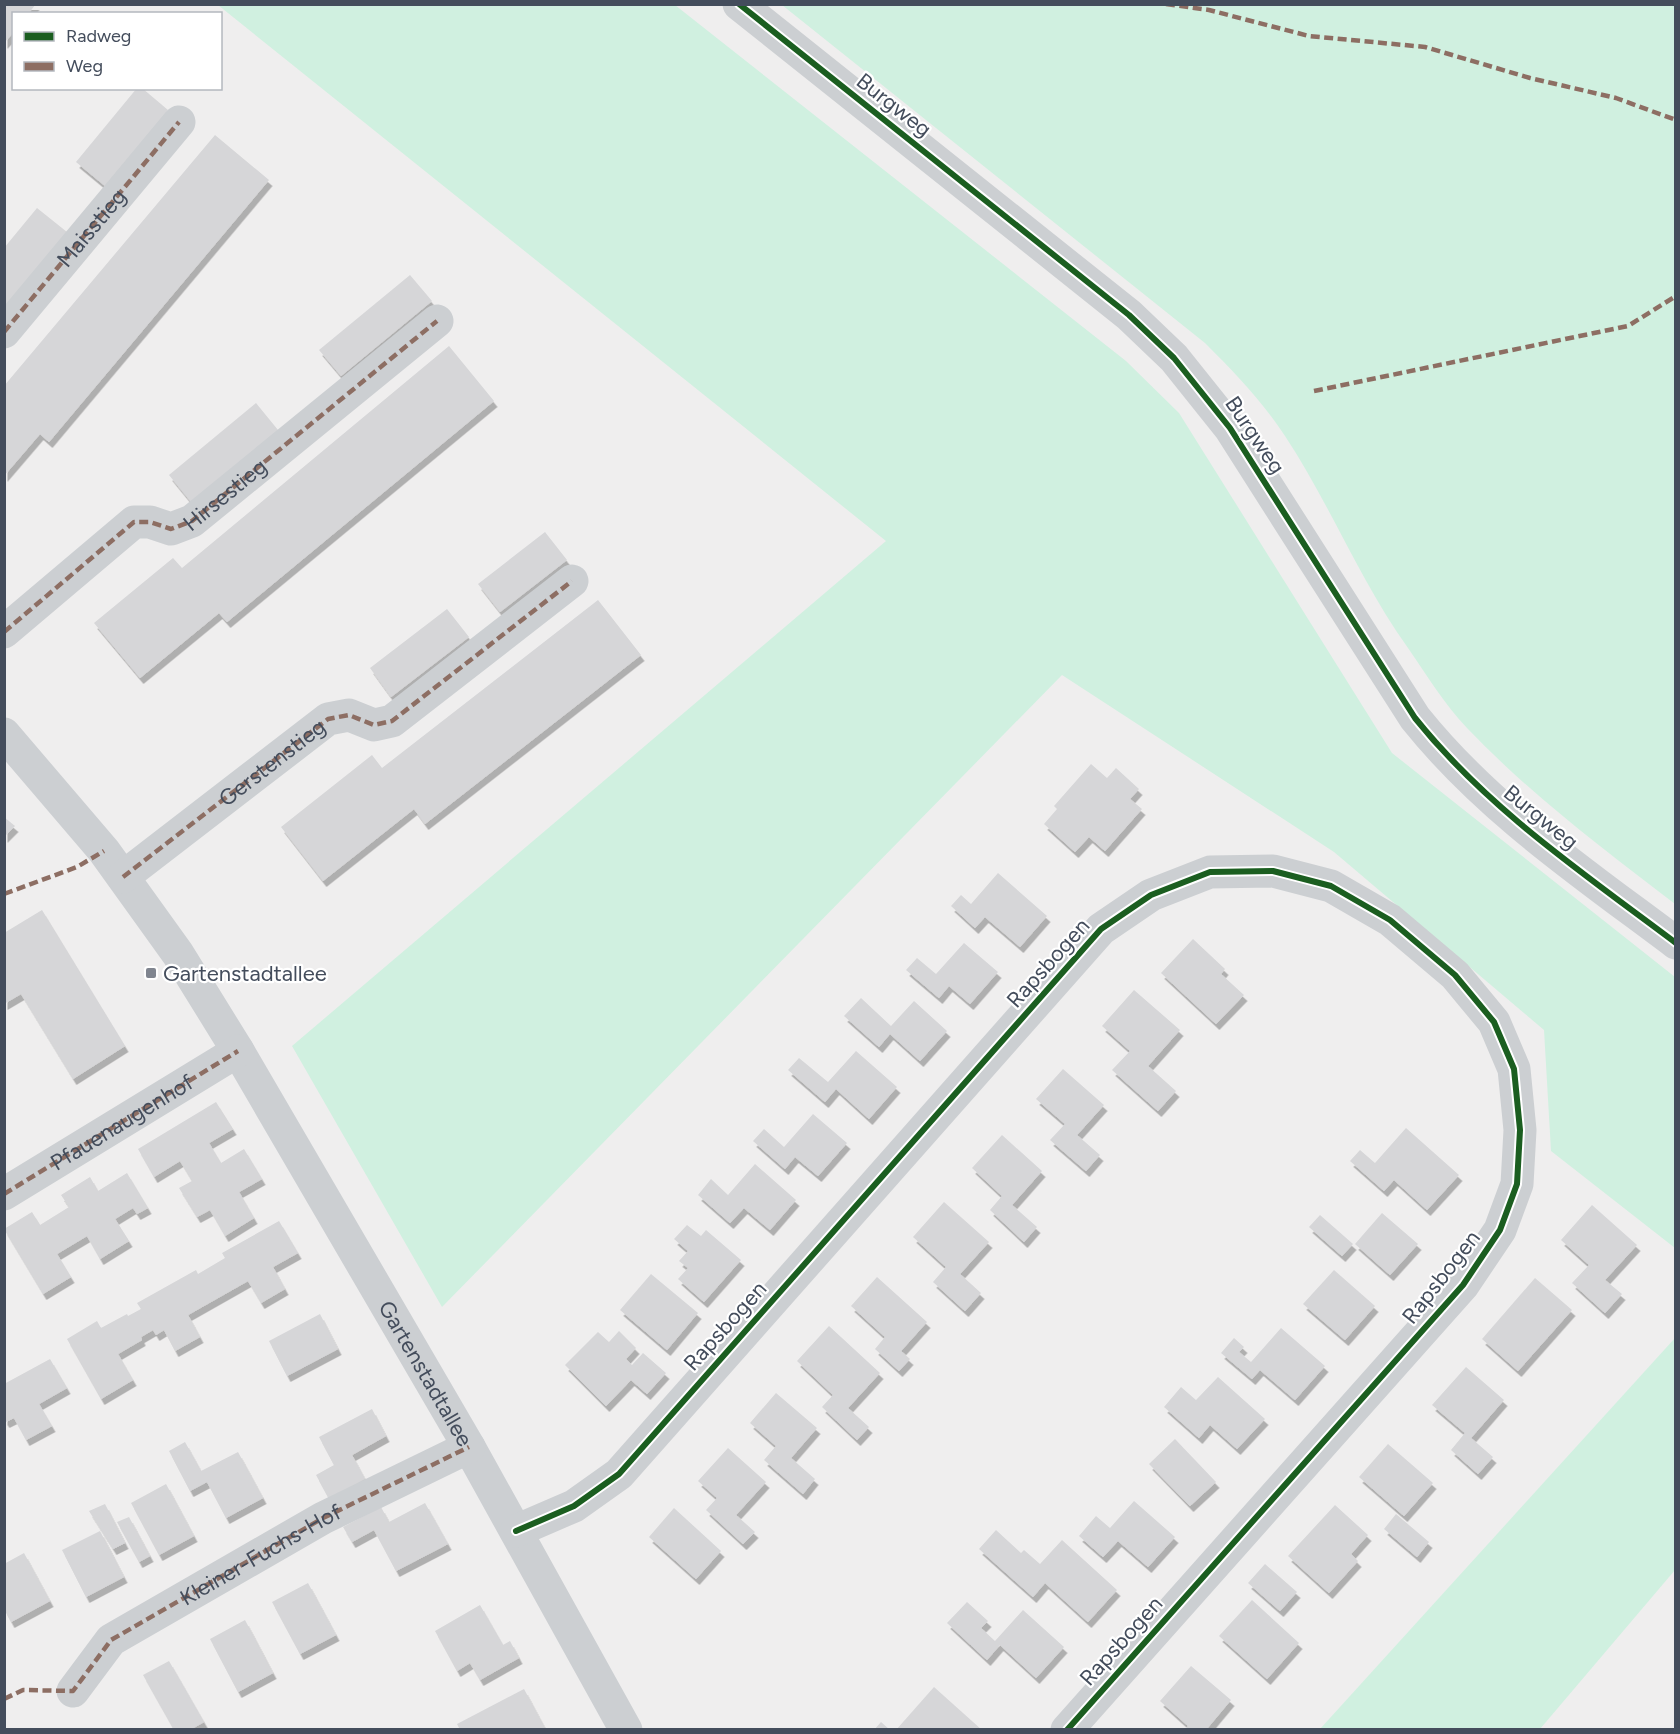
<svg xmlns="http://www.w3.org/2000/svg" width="1680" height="1734" viewBox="0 0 1680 1734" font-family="Figtree,sans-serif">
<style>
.green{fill:#d0f0e0}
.building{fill:#d6d6d8;filter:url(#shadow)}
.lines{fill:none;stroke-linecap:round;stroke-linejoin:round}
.minor{stroke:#cccfd2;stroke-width:33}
.quiet{stroke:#8d6e63;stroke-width:4.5;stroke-dasharray:9 4.5;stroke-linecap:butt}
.cycleway-casing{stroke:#fff;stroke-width:10}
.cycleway{stroke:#1b5e20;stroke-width:6}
.poi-dot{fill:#80858f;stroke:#fff;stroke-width:2}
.labels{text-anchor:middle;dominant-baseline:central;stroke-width:4.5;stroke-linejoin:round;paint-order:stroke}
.street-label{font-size:22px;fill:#444d5c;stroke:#fff}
.poi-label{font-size:22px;fill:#444d5c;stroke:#fff;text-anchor:start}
</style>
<defs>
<filter id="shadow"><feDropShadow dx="3.5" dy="6" stdDeviation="0" flood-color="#0004"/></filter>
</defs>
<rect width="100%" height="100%" fill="#efeeee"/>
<!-- green -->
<g class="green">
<polygon points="218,5 675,5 1126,361 1179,413 1392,753 1675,977 1675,1248 1551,1151 1544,1030 1334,852 1062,675 442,1307 292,1046 886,541"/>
<path d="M782 5H1675V904C1603 849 1530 794 1467 728 1445 705 1426 674 1408 648 1360 581 1330 504 1285 436 1262 401 1234 372 1205 343Z"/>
<polygon points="1675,1338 1675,1570 1540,1729 1320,1729"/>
</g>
<!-- building -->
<g class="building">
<polygon points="4,4 36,4 28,14 14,14 14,32 4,43"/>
<polygon points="137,88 142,88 168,110 105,186 76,162"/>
<polygon points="215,135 269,180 49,442 40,434 4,476 4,386"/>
<polygon points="37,208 67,232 4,308 4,248"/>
<polygon points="410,275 432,301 341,376 319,350"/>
<polygon points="449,346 494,401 227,622 219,613 140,678 94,623 173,558 182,568"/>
<polygon points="256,403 278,430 191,502 169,475"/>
<polygon points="545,532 567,560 500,612 478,584"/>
<polygon points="598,600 641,655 425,824 414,809 323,881 281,827 372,755 382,768"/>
<polygon points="447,609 469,637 391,697 370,668"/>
<polygon points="1091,764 1107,778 1116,768 1139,789 1130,799 1142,809 1105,851 1089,837 1075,852 1044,824 1057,809 1054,806"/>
<polygon points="4,817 15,826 4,837"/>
<polygon points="998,873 1047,916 1020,947 985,917 975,928 951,906 961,895 971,904"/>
<polygon points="42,910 125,1046 73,1079 21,994 4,1004 4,933"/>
<polygon points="1193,939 1225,969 1221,974 1244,995 1216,1024 1161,973"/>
<polygon points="964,943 998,972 970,1004 949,986 939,998 906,970 917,958 936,974"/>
<polygon points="1134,990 1180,1030 1148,1066 1176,1091 1158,1111 1112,1070 1130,1051 1102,1026"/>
<polygon points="861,998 891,1026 914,1001 947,1031 920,1061 890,1034 879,1047 844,1016"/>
<polygon points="856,1051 897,1087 869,1119 836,1089 825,1102 788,1070 799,1058 828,1082"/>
<polygon points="1063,1069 1104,1105 1077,1135 1100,1155 1086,1171 1050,1140 1065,1124 1036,1099"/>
<polygon points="216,1102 233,1129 209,1143 221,1163 244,1149 262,1179 239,1192 254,1218 225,1236 210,1210 197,1217 179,1188 192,1181 180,1161 154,1177 138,1149"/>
<polygon points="813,1114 847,1143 818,1176 795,1157 785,1169 753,1141 764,1129 784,1147"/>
<polygon points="1406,1128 1459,1175 1427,1210 1394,1180 1384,1191 1350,1161 1360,1150 1375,1163"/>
<polygon points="1002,1135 1042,1171 1012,1205 1037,1227 1024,1242 990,1210 1002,1196 972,1168"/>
<polygon points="755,1164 796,1200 770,1230 744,1208 730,1223 698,1195 711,1179 728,1195"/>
<polygon points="127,1173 148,1208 137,1214 133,1208 115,1219 129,1241 100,1259 87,1236 57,1254 71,1277 43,1294 4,1229 32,1212 40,1225 69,1207 61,1195 90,1177 98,1191"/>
<polygon points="944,1202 989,1242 960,1274 981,1293 965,1311 933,1282 946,1267 913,1237"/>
<polygon points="1592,1205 1637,1245 1605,1280 1622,1294 1605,1313 1572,1283 1589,1265 1561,1240"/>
<polygon points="1382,1213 1418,1244 1390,1275 1355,1244"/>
<polygon points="1320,1215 1353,1244 1342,1256 1309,1227"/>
<polygon points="279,1221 298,1253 273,1267 285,1289 261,1303 248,1281 188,1315 200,1337 175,1351 164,1330 156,1335 153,1330 141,1337 142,1340 118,1354 133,1380 101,1399 67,1339 97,1321 101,1328 127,1314 128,1316 141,1309 137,1303 196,1270 198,1274 225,1258 222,1253"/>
<polygon points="687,1225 701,1236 706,1230 741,1260 704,1302 678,1279 688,1268 679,1261 688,1251 674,1239"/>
<polygon points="1334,1270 1375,1306 1345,1340 1303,1304"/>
<polygon points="651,1274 698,1313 667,1350 620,1310"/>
<polygon points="877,1277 927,1322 901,1351 910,1359 899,1371 875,1349 885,1337 851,1306"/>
<polygon points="1535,1278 1572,1310 1518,1371 1482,1339"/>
<polygon points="320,1314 338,1349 287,1376 269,1341"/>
<polygon points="829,1326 880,1373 848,1408 869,1427 857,1440 822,1407 833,1395 797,1361"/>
<polygon points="1281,1328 1325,1366 1295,1400 1260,1370 1252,1379 1221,1353 1234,1338 1244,1347 1239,1352 1251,1362"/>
<polygon points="619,1331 636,1348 626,1359 632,1365 643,1353 666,1373 647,1394 631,1380 606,1406 565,1365 598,1332 609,1342"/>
<polygon points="50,1359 67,1388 39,1404 52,1426 26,1440 14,1418 6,1422 4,1419 4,1384"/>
<polygon points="1466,1367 1504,1400 1471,1438 1493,1457 1478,1474 1451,1450 1465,1433 1432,1405"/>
<polygon points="1218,1377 1265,1419 1237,1449 1210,1425 1199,1438 1164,1407 1181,1387 1196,1400"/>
<polygon points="776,1393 817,1428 791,1458 815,1479 803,1494 764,1460 776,1446 750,1423"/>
<polygon points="372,1409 386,1436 352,1455 365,1479 329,1499 316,1475 334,1465 319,1437"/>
<polygon points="1175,1439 1216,1482 1190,1506 1149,1464"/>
<polygon points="185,1442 201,1471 238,1452 263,1498 226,1518 207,1482 190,1491 169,1451"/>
<polygon points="1388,1444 1433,1483 1404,1516 1359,1477"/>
<polygon points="728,1448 766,1482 736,1515 755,1532 743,1544 706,1510 717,1498 698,1481"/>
<polygon points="166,1484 194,1536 159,1555 131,1503"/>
<polygon points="1134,1501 1175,1537 1148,1567 1118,1541 1103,1557 1079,1536 1096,1516 1110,1528"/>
<polygon points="425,1503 448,1544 396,1571 374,1530 352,1542 343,1527 381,1507 389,1522"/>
<polygon points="105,1504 125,1543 113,1549 89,1511"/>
<polygon points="1335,1505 1368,1535 1351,1554 1358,1561 1329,1593 1288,1556"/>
<polygon points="674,1508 721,1551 696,1579 649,1537"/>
<polygon points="1396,1514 1429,1542 1417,1557 1384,1529"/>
<polygon points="129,1517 150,1556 139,1562 117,1522"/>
<polygon points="996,1530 1021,1553 1024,1550 1040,1564 1062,1540 1117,1590 1088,1622 1045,1583 1033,1597 979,1549"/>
<polygon points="100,1531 124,1577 86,1597 62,1550"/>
<polygon points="24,1553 50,1601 11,1622 4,1609 4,1564"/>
<polygon points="1265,1564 1297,1592 1280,1611 1248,1583"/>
<polygon points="308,1583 336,1635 300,1654 272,1602"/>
<polygon points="1252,1600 1299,1643 1267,1679 1219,1636"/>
<polygon points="967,1602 988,1621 981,1628 995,1641 1023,1610 1064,1647 1036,1678 1000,1645 987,1660 947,1623"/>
<polygon points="480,1605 503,1645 510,1641 519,1658 480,1680 470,1663 457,1671 435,1631"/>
<polygon points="245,1620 273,1673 238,1692 210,1639"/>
<polygon points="169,1661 204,1722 190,1730 174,1730 143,1675"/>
<polygon points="1191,1666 1231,1700 1206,1730 1185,1730 1188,1726 1160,1701"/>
<polygon points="934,1687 982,1730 896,1730"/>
<polygon points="524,1689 546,1730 460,1730 457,1724"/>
<polygon points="881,1722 890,1730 874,1730"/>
</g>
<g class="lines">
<!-- minor -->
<g class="minor">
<path d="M739 4 1129 315 1174 358 1230 428 1415 718C1488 809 1583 873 1676 943"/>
<path id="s1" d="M4 332 179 122"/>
<path id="s2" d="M4 632 134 522H150L171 529 192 521 437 321"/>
<path id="s3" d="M4 734 104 851 178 954 238 1051 469 1447 626 1730"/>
<path id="s4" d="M123 877 328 719 349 715 374 725 392 721 572 581"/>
<path id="s5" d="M4 1194 238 1051"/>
<polyline points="516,1531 574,1506 619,1474 1101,929 1151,895 1210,872 1273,871 1331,886 1390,920 1455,975 1494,1022 1514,1069 1520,1130 1517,1184 1500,1230 1463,1285 1067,1730"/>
<path id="s6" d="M73 1691 111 1640 323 1518 469 1447"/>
</g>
<!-- quiet -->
<g class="quiet">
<polyline points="1166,4 1209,10 1309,36 1425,47 1530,78 1616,98 1676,120"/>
<polyline points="4,332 179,122"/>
<polyline points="1314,391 1628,326 1676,296"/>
<polyline points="4,632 134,522 150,522 171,529 192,521 437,321"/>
<polyline points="123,877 328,719 349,715 374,725 392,721 572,581"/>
<polyline points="4,894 77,867 104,851"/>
<polyline points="4,1194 238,1051"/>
<polyline points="4,1699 23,1690 73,1691 111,1640 323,1518 469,1447"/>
</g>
<defs>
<g id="cycleway">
<path d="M739 4 1129 315 1174 358 1230 428 1415 718C1488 809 1583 873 1676 943"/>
<polyline points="516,1531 574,1506 619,1474 1101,929 1151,895 1210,872 1273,871 1331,886 1390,920 1455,975 1494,1022 1514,1069 1520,1130 1517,1184 1500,1230 1463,1285 1067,1730"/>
</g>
</defs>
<!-- cycleway casing -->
<use href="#cycleway" class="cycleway-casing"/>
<!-- cycleway -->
<use href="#cycleway" class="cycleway"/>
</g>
<!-- markers -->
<rect class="poi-dot" x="145" y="967" width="12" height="12" rx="3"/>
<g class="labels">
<!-- street labels -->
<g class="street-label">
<text transform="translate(894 105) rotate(38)">Burgweg</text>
<text stroke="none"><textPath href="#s1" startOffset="136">Maisstieg</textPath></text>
<text transform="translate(1255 435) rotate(56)">Burgweg</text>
<text stroke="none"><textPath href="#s2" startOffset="273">Hirsestieg</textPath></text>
<text stroke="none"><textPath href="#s4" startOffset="188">Gerstenstieg</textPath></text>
<text transform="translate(1541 817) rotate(39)">Burgweg</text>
<text transform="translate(1048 963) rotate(-48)">Rapsbogen</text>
<text stroke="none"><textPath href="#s5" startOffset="138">Pfauenaugenhof</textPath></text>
<text transform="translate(1441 1277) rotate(-52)">Rapsbogen</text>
<text transform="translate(725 1326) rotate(-48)">Rapsbogen</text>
<text stroke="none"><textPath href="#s3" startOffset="768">Gartenstadtallee</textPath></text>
<text stroke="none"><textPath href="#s6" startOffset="236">Kleiner-Fuchs-Hof</textPath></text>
<text transform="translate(1121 1641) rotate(-48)">Rapsbogen</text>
</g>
<!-- poi labels -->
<g class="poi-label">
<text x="163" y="973">Gartenstadtallee</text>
</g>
</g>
<!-- border -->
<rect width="1680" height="1734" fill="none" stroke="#444d5c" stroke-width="12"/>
<!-- legend -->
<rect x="12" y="12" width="210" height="78" fill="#ffffff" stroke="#b4b8be" stroke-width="1.5"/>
<rect x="24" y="32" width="30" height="9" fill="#1b5e20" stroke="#b4b8be" stroke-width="1.5"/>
<text x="66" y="42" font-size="18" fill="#444d5c">Radweg</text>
<rect x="24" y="62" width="30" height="9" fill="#8d6e63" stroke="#b4b8be" stroke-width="1.5"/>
<text x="66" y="72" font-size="18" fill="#444d5c">Weg</text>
</svg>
